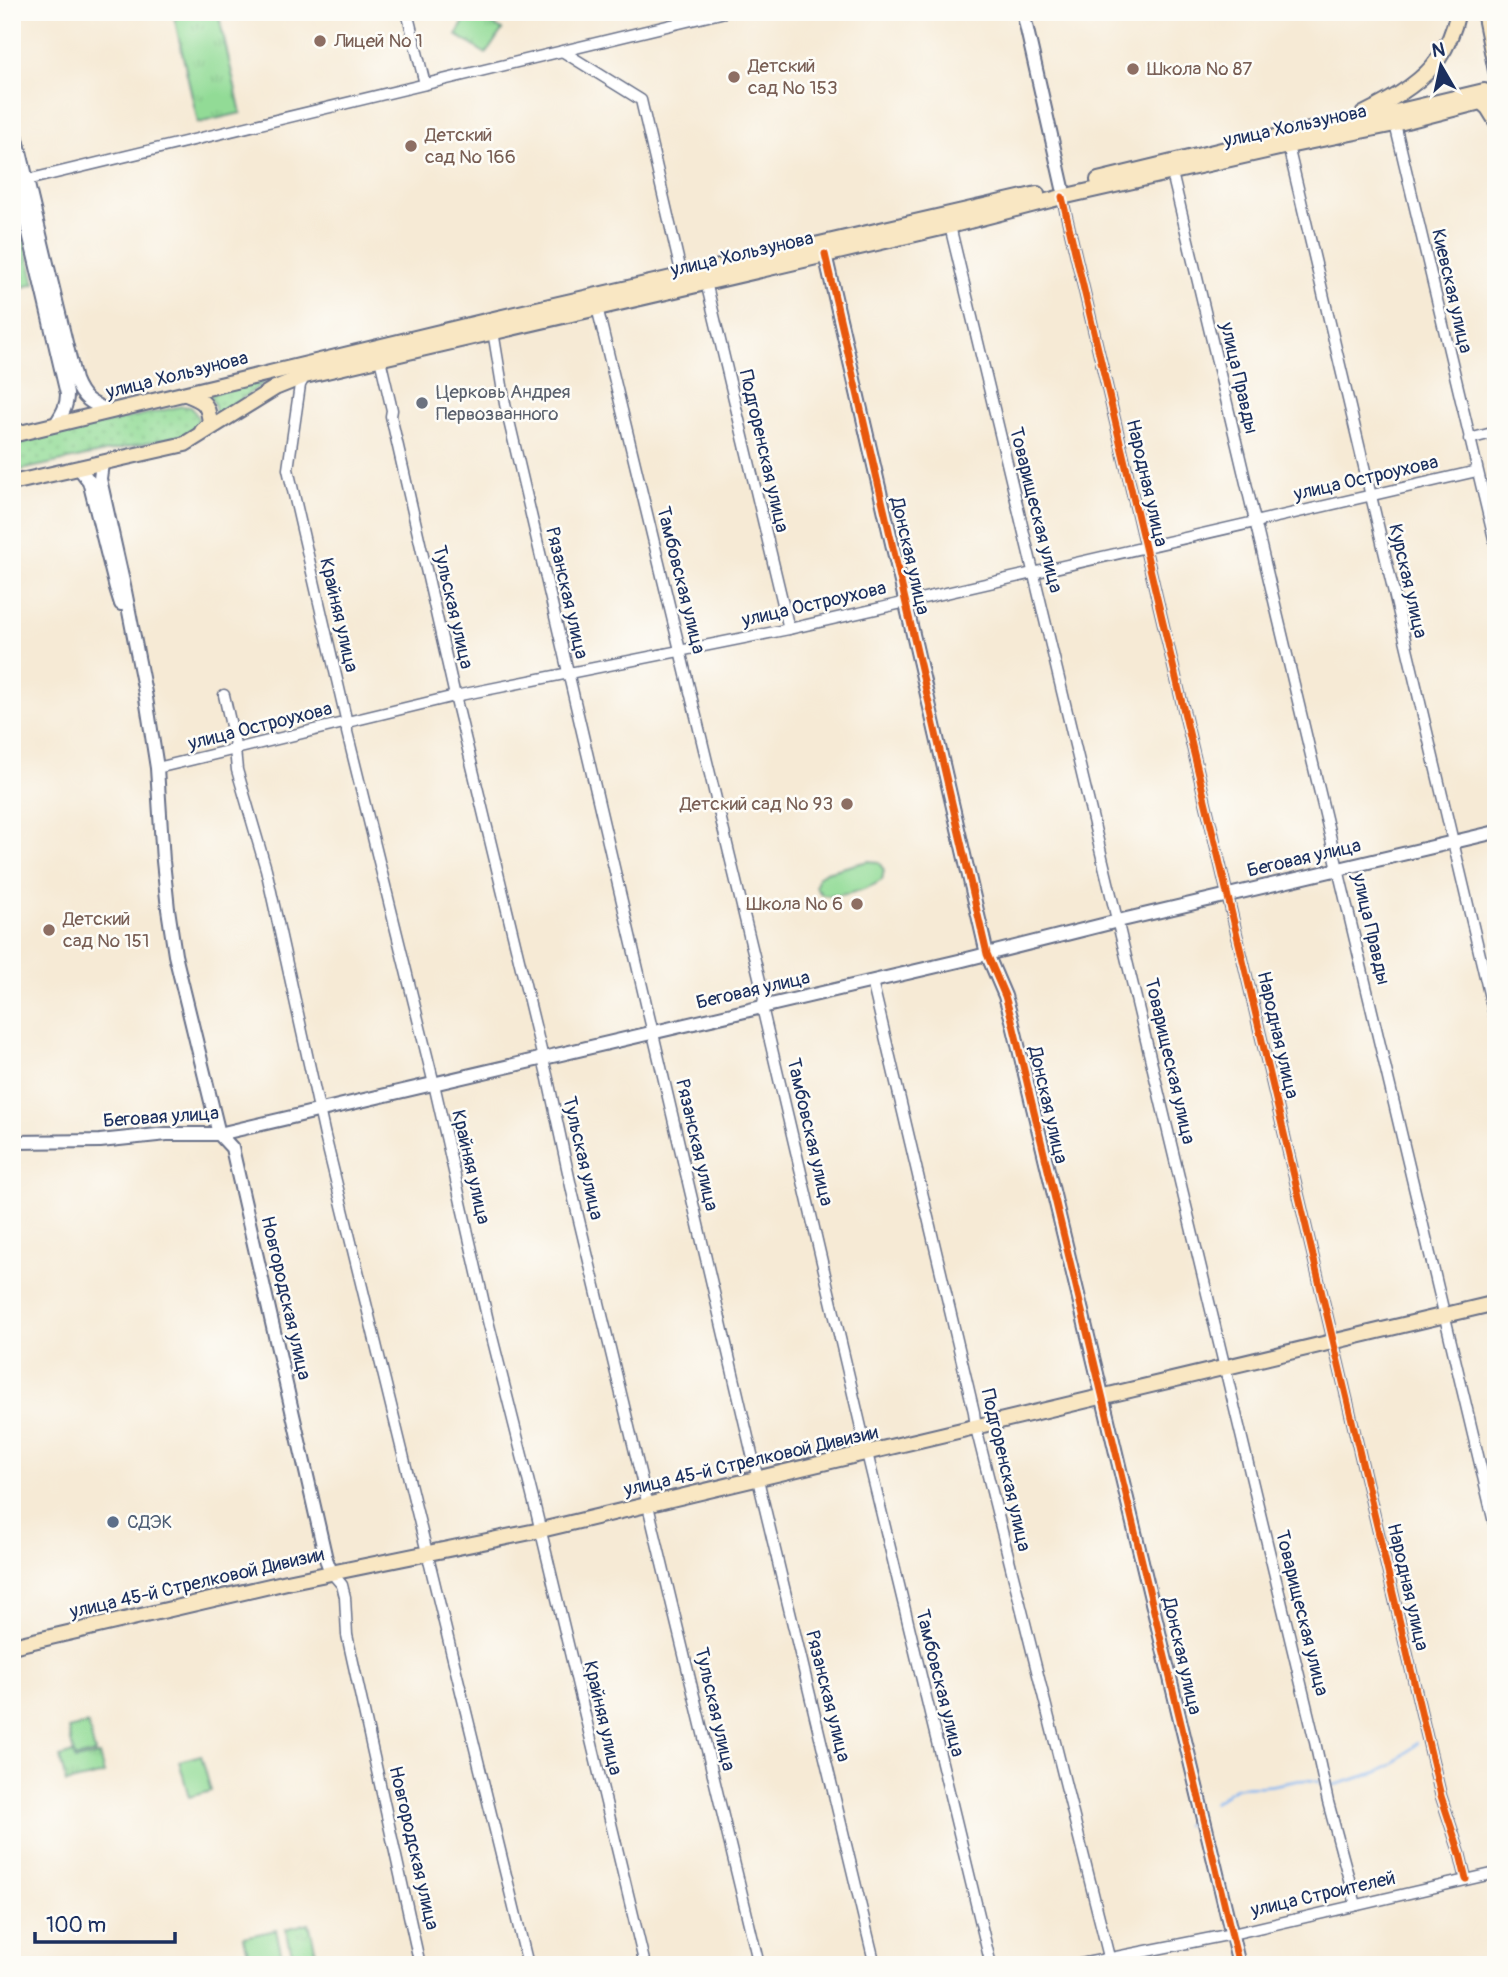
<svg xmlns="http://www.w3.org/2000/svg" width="1508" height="1977" viewBox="0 0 1508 1977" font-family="Pangolin,sans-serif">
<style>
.grass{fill:url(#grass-dots);stroke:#56857a;stroke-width:2}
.park{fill:url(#park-tufts);stroke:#56857a;stroke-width:2}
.pitch{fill:#92db96;stroke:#56857a;stroke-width:2}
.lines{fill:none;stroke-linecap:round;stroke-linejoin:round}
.stream{stroke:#84b5f0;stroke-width:2.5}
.minor-casing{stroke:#687088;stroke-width:13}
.tertiary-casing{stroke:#687088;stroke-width:16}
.secondary-casing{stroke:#687088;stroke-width:18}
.minor{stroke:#fff;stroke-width:10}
.tertiary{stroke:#fff;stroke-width:12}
.secondary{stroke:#f9e7c3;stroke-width:14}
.cycleway-casing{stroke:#fdfcf7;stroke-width:11}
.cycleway{stroke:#e8590c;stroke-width:7}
.education-dot{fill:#8d6e63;stroke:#fdfcf7;stroke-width:2.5}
.worship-dot{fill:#6b7280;stroke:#fdfcf7;stroke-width:2.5}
.service-dot{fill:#5c6f8a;stroke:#fdfcf7;stroke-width:2.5}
.labels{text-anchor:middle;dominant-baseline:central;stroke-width:5;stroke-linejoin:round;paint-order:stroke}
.education-label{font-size:19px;fill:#785e54;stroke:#fdfcf7;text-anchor:start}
.street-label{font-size:19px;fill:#1b2f5e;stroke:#fdfcf7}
.worship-label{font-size:19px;fill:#5b616d;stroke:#fdfcf7;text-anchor:start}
.service-label{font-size:19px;fill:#4e5e75;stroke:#fdfcf7;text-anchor:start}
</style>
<defs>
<pattern id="grass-dots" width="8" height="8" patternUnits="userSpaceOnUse" patternTransform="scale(1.75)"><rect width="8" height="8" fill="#92db96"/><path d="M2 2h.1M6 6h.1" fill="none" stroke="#7dbc84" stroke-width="1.8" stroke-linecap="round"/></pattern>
<pattern id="park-tufts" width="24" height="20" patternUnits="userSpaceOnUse" patternTransform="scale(1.75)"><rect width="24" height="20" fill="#92db96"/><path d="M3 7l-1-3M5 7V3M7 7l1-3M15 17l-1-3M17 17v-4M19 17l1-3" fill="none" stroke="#7dbc84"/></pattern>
</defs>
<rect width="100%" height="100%" fill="#fdfcf7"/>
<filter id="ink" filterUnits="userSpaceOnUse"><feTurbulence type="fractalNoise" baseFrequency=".0143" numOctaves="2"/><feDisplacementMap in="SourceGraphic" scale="14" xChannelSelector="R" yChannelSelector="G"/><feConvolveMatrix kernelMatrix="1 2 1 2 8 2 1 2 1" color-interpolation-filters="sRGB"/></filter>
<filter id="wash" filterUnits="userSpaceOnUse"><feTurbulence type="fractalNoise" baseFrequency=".00686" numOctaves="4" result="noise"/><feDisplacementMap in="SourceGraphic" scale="28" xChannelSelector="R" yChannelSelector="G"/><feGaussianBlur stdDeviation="1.57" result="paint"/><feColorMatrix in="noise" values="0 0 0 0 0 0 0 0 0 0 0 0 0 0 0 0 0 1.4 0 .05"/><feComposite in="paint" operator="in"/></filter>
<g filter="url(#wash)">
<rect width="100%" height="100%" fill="#f6ead5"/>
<!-- grass -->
<g class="grass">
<polygon points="12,189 35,284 16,289 20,306 12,308"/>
<path d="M267 381 215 418C216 407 215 402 208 394Z"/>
<polygon points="182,406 191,407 198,417 197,425 188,434 12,472 12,444"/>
</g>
<!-- park -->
<g class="park">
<polygon points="173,12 218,12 241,113 198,123"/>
<polygon points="470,12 474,12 502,30 486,54 456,35"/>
<polygon points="73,1753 75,1760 99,1755 104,1774 66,1783 60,1757"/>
<polygon points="309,1923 319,1965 295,1965 286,1929"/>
</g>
<!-- pitch -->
<g class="pitch">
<path d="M868 861 878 862 884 870 882 880C867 890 840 898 822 895L816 887 818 877 826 872Z"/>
<polygon points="88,1724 95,1753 75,1758 68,1729"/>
<polygon points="201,1755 211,1791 189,1797 179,1761"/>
<polygon points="276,1930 284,1965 251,1965 244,1937"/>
</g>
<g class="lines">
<!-- stream -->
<g class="stream">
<polyline points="1329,1784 1334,1785 1378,1772 1392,1765 1417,1743"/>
<path d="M1213 1803C1221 1799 1228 1791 1236 1788 1245 1785 1254 1787 1264 1786 1282 1786 1300 1776 1319 1782"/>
<polyline points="1185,1825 1196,1818"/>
</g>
</g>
</g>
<g filter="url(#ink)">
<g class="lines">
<defs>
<g id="minor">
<polyline points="407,12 425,84"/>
<polyline points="562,51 641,100 682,276"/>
<polyline points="1395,124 1496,547"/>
<polyline points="1288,146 1496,1023"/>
<polyline points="1172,173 1496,1531"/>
<polyline points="27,180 725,12"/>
<polyline points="1062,197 1441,1796 1460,1854 1466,1879"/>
<polyline points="950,226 1315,1742 1328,1802 1356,1905"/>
<polyline points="706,282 789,629"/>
<polyline points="597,307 761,985 764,999 762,1007 867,1453 991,1965"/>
<polyline points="493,331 505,404 755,1467 875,1965"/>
<polyline points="380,359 392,410 391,416 455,696 548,1079 572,1191 759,1965"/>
<polyline points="305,376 300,385 288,469 347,723 347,732 434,1084 488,1321 536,1511 645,1965"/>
<polyline points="1469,439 1496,432"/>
<polyline points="224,695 234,739 237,770 266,869 325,1136 528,1965"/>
<polyline points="157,768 455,696 789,629 1477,471"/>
<polyline points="872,981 974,1412 976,1428 1111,1965"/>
<polyline points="331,1572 342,1585 345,1597 347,1635 420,1965"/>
<polyline points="1076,1965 1232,1934 1496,1873"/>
</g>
<g id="tertiary">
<polyline points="1023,12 1063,188"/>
<path d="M12 118 75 380C83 400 91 403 109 411"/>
<path d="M12 161 67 394C67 407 62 414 55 425"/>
<polyline points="825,254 987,954 1005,996 1012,1020 1239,1965"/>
<polyline points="102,463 100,479 124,586 146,698 157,768 163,861 168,909 175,955 219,1134 232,1148 326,1559 331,1572"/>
<polyline points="79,468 89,481 116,588 121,604"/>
<polyline points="12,1142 100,1141 167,1134 219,1134 963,960 1118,921 1496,832"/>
</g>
<g id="secondary">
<polyline points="1484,12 1496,71"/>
<polyline points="1494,12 1496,18"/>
<polyline points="1476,97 1488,108 1496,121"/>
<path d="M1363 114C1388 102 1423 82 1439 58 1449 44 1454 29 1458 12"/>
<polyline points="1098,180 1275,137 1383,115 1484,91"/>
<path d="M186 394C203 401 208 402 210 423L202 431"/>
<polyline points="12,435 498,318 1037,194"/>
<polyline points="12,483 185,444 275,388 305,376 950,226 1062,197 1288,146 1395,124 1496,98"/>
<polyline points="12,1646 287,1582 541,1530 1496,1303"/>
</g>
</defs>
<!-- minor casing -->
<use href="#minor" class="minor-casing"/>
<!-- tertiary casing -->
<use href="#tertiary" class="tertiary-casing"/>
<!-- secondary casing -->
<use href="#secondary" class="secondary-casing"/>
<!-- minor -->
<use href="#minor" class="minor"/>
<!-- tertiary -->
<use href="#tertiary" class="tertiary"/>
<!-- secondary -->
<use href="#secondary" class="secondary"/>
<defs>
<g id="cycleway">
<polyline points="1062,197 1441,1796 1460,1854 1466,1879"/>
<polyline points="825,254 987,954 1005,996 1012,1020 1239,1965"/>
</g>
</defs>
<!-- cycleway casing -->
<use href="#cycleway" class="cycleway-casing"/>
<!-- cycleway -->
<use href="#cycleway" class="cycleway"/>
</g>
</g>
<!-- markers -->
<g class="education-dot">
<circle cx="320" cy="41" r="7"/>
<circle cx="1133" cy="69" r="7"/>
<circle cx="734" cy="77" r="7"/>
<circle cx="411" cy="146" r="7"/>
<circle cx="847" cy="804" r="7"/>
<circle cx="857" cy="904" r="7"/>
<circle cx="49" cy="930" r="7"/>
</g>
<circle class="worship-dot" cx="422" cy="403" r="7"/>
<circle class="service-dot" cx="113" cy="1522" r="7"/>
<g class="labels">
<!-- education labels -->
<g class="education-label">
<text x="334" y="41">Лицей № 1</text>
<text x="748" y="66">Детский<tspan x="748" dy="22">сад № 153</tspan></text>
<text x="1147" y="69">Школа № 87</text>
<text x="425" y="135">Детский<tspan x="425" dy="22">сад № 166</tspan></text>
<text x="833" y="804" text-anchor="end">Детский сад № 93</text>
<text x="843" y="904" text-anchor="end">Школа № 6</text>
<text x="63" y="919">Детский<tspan x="63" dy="22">сад № 151</tspan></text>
</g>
<!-- street labels -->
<g class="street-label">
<text transform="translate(1295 126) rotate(-12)">улица Хользунова</text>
<text transform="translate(742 254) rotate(-13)">улица Хользунова</text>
<text transform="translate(1452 291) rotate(77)">Киевская улица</text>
<text transform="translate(177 375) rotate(-14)">улица Хользунова</text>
<text transform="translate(1239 378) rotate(77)">улица Правды</text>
<text transform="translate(764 451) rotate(77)">Подгоренская улица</text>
<text transform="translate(1366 478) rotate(-13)">улица Остроухова</text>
<text transform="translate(1147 483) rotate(77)">Народная улица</text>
<text transform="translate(1036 510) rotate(76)">Товарищеская улица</text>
<text transform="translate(910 556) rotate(77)">Донская улица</text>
<text transform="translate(681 580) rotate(76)">Тамбовская улица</text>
<text transform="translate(1408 581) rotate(77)">Курская улица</text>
<text transform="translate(567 593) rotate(77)">Рязанская улица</text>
<text transform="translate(814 604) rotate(-13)">улица Остроухова</text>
<text transform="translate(453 607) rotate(77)">Тульская улица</text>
<text transform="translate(339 615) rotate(77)">Крайняя улица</text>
<text transform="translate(260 726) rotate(-14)">улица Остроухова</text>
<text transform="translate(1304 858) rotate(-13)">Беговая улица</text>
<text transform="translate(1371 929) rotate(77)">улица Правды</text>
<text transform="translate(753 990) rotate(-13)">Беговая улица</text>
<text transform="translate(1278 1035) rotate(77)">Народная улица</text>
<text transform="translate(1170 1061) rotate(77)">Товарищеская улица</text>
<text transform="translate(1048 1105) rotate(77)">Донская улица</text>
<text transform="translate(161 1117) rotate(-4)">Беговая улица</text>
<text transform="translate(810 1132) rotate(77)">Тамбовская улица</text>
<text transform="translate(697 1145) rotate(77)">Рязанская улица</text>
<text transform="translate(583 1158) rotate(77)">Тульская улица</text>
<text transform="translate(471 1167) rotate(77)">Крайняя улица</text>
<text transform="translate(286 1298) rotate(77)">Новгородская улица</text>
<text transform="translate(751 1461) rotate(-13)">улица 45-й Стрелковой Дивизии</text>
<text transform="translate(1006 1470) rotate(77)">Подгоренская улица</text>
<text transform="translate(197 1583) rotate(-13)">улица 45-й Стрелковой Дивизии</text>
<text transform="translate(1408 1587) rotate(77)">Народная улица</text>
<text transform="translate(1302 1613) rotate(76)">Товарищеская улица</text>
<text transform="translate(1182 1656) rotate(77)">Донская улица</text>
<text transform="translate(940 1683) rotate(76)">Тамбовская улица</text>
<text transform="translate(828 1696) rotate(76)">Рязанская улица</text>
<text transform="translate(715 1709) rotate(77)">Тульская улица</text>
<text transform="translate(603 1718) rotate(77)">Крайняя улица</text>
<text transform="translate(414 1848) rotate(77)">Новгородская улица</text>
<text transform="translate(1323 1894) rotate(-13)">улица Строителей</text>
</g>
<!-- worship labels -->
<g class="worship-label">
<text x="436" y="392">Церковь Андрея<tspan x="436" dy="22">Первозванного</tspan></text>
</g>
<!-- service labels -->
<g class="service-label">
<text x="127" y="1522">СДЭК</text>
</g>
</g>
<!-- margin -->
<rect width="1508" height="1977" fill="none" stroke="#fdfcf7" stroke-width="42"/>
<!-- north arrow -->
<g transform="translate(1441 66) rotate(351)" stroke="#fdfcf7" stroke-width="5" paint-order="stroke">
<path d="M0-5L12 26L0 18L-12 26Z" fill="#1b2f5e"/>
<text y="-10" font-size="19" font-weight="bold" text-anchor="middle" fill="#1b2f5e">N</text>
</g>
<!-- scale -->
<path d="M35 1932v10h140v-10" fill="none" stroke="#1b2f5e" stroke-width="3.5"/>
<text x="46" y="1932" font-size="21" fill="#1b2f5e" stroke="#fdfcf7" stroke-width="5" paint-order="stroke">100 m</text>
</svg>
